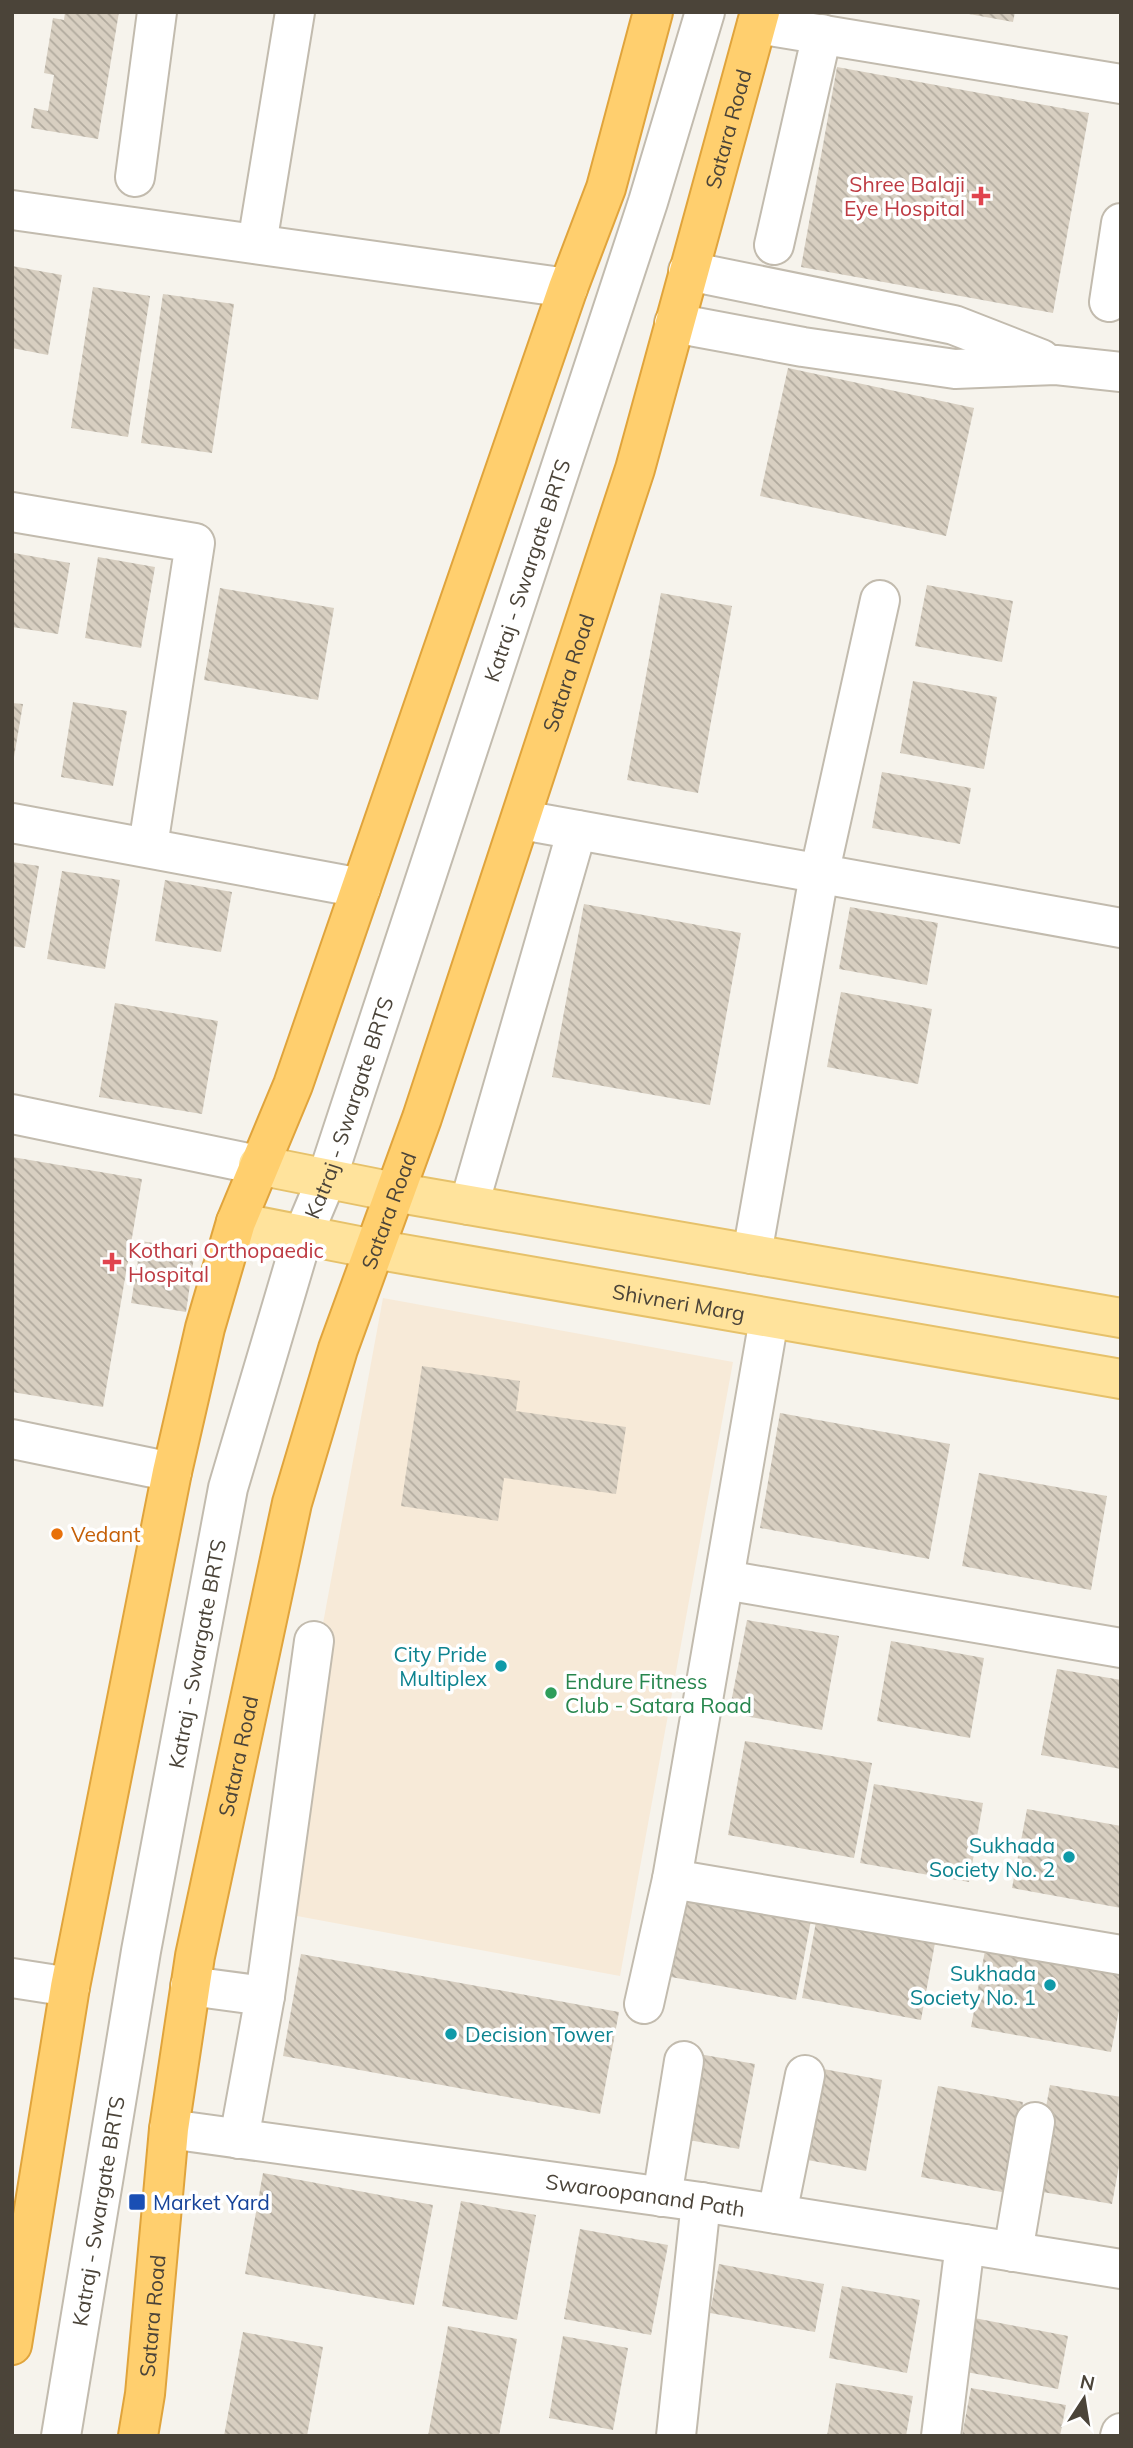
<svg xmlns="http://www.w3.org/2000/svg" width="1133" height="2448" viewBox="0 0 1133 2448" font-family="Mulish,sans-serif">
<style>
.commercial{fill:#f7ead8}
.building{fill:url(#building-back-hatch)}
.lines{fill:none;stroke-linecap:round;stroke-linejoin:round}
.minor-casing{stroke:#c2bbae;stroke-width:42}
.major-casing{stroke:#e6c16a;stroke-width:42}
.highway-casing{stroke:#e0a43c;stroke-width:42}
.minor{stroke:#fff;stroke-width:38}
.major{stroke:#ffe39c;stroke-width:38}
.highway{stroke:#ffcf6e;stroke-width:38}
.health-dot{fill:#e0444e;stroke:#fff;stroke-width:2.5}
.food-dot{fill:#e8710a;stroke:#fff;stroke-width:2.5}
.culture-dot{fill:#0f9aa8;stroke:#fff;stroke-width:2.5}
.leisure-dot{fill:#2e9e5b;stroke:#fff;stroke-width:2.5}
.transit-dot{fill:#1a4fb4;stroke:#fff;stroke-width:2.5}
.labels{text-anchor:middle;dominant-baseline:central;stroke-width:7;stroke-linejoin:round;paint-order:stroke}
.street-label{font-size:21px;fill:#4b4439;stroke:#fff}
.health-label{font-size:21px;fill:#be3a42;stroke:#fff;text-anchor:end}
.food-label{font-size:21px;fill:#c56008;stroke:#fff;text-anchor:start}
.culture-label{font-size:21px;fill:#0d838f;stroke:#fff;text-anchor:end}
.leisure-label{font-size:21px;fill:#27864d;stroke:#fff;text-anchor:start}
.transit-label{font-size:21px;fill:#164399;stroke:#fff;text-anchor:start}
</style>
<defs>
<pattern id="building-back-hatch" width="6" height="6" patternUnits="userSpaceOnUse" patternTransform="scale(1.75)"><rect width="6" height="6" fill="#d8cfc1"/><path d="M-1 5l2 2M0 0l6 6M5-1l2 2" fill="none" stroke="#b1aa9e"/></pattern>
</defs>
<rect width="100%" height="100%" fill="#f6f3ec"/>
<!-- commercial -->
<polygon class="commercial" points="383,1298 733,1362 620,1976 270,1911"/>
<!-- building -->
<g class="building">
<polygon points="65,12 119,12 98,139 31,128 34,108 48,111 54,75 44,73 53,18 64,20"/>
<polygon points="958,12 1015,12 1013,22"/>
<polygon points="837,67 1089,113 1053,313 801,267"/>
<polygon points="12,266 62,275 48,355 12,348"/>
<polygon points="93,287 150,296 128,437 71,428"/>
<polygon points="163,294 234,304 212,453 141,443"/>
<polygon points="788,368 974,408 946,536 760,496"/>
<polygon points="14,553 70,563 58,634 12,627"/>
<polygon points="98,557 155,567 141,648 85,638"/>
<polygon points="927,585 1013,601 1002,662 915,646"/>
<polygon points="220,588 334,608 318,700 204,680"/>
<polygon points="661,593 732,606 698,793 627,780"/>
<polygon points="913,681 997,697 984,769 900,753"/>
<polygon points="73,702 127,711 113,786 61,777"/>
<polygon points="12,703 23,704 14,757 12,757"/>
<polygon points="882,772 971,788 960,844 872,828"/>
<polygon points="12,862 39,866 25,948 12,946"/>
<polygon points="62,871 120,880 105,969 47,959"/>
<polygon points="165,880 232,892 221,952 155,941"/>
<polygon points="584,904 741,933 710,1105 552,1077"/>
<polygon points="850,907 938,923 927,985 839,969"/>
<polygon points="841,992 932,1009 918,1084 827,1067"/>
<polygon points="115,1003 218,1021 202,1114 99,1097"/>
<polygon points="12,1157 142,1179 103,1407 12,1392"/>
<polygon points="141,1241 195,1250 186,1312 131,1303"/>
<polygon points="422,1366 520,1381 516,1411 626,1427 616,1494 504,1478 498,1521 401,1506"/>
<polygon points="780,1413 950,1444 929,1559 760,1528"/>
<polygon points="979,1473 1107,1496 1091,1590 962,1566"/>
<polygon points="747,1620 839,1636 822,1730 729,1713"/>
<polygon points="891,1641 984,1658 970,1738 877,1721"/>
<polygon points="1057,1669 1121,1680 1121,1769 1041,1755"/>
<polygon points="745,1741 872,1763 854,1858 728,1835"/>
<polygon points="874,1784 983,1803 969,1882 860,1863"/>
<polygon points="1027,1809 1121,1826 1121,1908 1012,1888"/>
<polygon points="675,1895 811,1920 796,2000 660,1975"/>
<polygon points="816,1922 935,1943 921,2020 802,1998"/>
<polygon points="986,1945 1121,1970 1121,2000 1111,2052 971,2027"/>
<polygon points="301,1954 619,2012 600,2114 283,2056"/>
<polygon points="699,2054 755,2064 739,2149 683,2139"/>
<polygon points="813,2067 882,2080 866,2171 797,2158"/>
<polygon points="1050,2085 1121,2097 1121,2155 1112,2204 1031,2190"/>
<polygon points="938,2086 1023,2102 1007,2193 921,2177"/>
<polygon points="263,2173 433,2205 414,2305 245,2274"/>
<polygon points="461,2201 536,2215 517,2320 442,2306"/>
<polygon points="580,2229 668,2245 651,2335 564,2319"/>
<polygon points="719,2264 824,2284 815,2332 710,2313"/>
<polygon points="842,2286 920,2300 907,2373 829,2358"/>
<polygon points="964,2316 1068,2336 1058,2389 955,2370"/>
<polygon points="448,2326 517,2339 499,2436 428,2436"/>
<polygon points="243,2332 323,2347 307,2436 224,2436"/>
<polygon points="563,2336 628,2348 613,2430 549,2418"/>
<polygon points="836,2383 913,2396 906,2436 827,2436"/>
<polygon points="971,2388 1066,2405 1060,2436 962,2436"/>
</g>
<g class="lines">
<defs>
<g id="minor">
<polyline points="757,24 1121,84"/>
<polyline points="135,177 157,12"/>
<polyline points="12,210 568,288"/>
<polyline points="257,244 295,12"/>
<polyline points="774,245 822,34"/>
<polyline points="688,271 954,325 1041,359"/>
<polyline points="1109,302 1121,223"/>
<polyline points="674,323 803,347 955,369 1056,365 1121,372"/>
<polyline points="12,512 195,543 148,846"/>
<polyline points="522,820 1121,928"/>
<polyline points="12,823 361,888"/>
<polyline points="12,1114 258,1165"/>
<polyline points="469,1205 577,830"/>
<polyline points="752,1254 819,875 880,600"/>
<polyline points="12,1439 172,1472"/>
<polyline points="725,1580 1121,1648"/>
<polyline points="672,1879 1121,1955"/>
<polyline points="12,1978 70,1987"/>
<polyline points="190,1986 265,1996"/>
<polyline points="644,2004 672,1879 769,1319"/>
<path id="s1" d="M169 2129 701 2202 1121 2269"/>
<polyline points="239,2139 265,1996 314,1641"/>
<polyline points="662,2197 684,2061"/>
<polyline points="777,2214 805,2075"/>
<polyline points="1013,2252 1035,2122"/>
<path id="s2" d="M61 2436 141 1951 228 1488 303 1235 327 1178 648 202 705 12"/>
<polyline points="676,2436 701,2202"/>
<polyline points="941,2436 965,2244"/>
<polyline points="1120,2436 1121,2433"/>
</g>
<g id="major">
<polyline points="258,1165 394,1192 1121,1318"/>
<path id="s3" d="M236 1222 374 1249 1121 1379"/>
</g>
<g id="highway">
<polyline points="12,2345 70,1987 172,1472 205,1328 236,1222 293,1085 568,288 606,188 653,12"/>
<path id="s4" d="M138 2436 145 2394 169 2129 195 1956 292 1503 338 1349 422 1118 635 469 760 12"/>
</g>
</defs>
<!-- minor casing -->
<use href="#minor" class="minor-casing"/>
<!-- major casing -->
<use href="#major" class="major-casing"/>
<!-- highway casing -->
<use href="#highway" class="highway-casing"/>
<!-- minor -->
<use href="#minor" class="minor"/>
<!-- major -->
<use href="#major" class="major"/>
<!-- highway -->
<use href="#highway" class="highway"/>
</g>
<!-- markers -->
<g class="health-dot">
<path d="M977.5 185.5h7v7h7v7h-7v7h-7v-7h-7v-7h7z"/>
<path d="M108.5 1251.5h7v7h7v7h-7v7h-7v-7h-7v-7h7z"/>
</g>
<circle class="food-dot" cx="57" cy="1534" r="7"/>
<g class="culture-dot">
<circle cx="501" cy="1666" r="7"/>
<circle cx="1069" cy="1857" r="7"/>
<circle cx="1050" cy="1985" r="7"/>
<circle cx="451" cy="2034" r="7"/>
</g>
<circle class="leisure-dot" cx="551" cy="1693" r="7"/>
<rect class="transit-dot" x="128" y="2193" width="18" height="18" rx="3.5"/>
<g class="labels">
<!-- street labels -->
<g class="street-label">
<text stroke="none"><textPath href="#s4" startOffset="2389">Satara Road</textPath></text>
<text stroke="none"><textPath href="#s2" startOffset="1928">Katraj - Swargate BRTS</textPath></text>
<text stroke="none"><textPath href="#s4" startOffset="1822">Satara Road</textPath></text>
<text stroke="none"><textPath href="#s2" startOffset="1362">Katraj - Swargate BRTS</textPath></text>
<text stroke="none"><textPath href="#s4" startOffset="1255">Satara Road</textPath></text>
<text stroke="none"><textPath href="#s3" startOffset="450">Shivneri Marg</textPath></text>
<text stroke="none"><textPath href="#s2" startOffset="794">Katraj - Swargate BRTS</textPath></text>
<text stroke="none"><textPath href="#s4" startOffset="688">Satara Road</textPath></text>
<text stroke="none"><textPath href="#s1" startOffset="481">Swaroopanand Path</textPath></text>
<text stroke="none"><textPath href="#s2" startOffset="228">Katraj - Swargate BRTS</textPath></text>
<text stroke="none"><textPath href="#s4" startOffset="121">Satara Road</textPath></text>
</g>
<!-- health labels -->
<g class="health-label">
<text x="965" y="184">Shree Balaji<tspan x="965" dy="24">Eye Hospital</tspan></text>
<text x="128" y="1250" text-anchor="start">Kothari Orthopaedic<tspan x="128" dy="24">Hospital</tspan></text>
</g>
<!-- food labels -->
<g class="food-label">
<text x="71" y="1534">Vedant</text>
</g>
<!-- culture labels -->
<g class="culture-label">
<text x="487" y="1654">City Pride<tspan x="487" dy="24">Multiplex</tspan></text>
<text x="1055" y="1845">Sukhada<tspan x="1055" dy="24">Society No. 2</tspan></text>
<text x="1036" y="1973">Sukhada<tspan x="1036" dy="24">Society No. 1</tspan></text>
<text x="465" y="2034" text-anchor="start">Decision Tower</text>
</g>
<!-- leisure labels -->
<g class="leisure-label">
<text x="565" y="1681">Endure Fitness<tspan x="565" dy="24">Club - Satara Road</tspan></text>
</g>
<!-- transit labels -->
<g class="transit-label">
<text x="153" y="2202">Market Yard</text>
</g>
</g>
<!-- border -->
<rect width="1133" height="2448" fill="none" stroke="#4b4439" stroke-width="28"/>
<!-- north arrow -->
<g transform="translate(1084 2399) rotate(12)" stroke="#ffffff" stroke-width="5" paint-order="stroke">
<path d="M0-5L12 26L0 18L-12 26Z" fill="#4b4439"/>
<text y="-10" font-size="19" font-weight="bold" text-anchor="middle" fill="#4b4439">N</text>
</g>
</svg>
